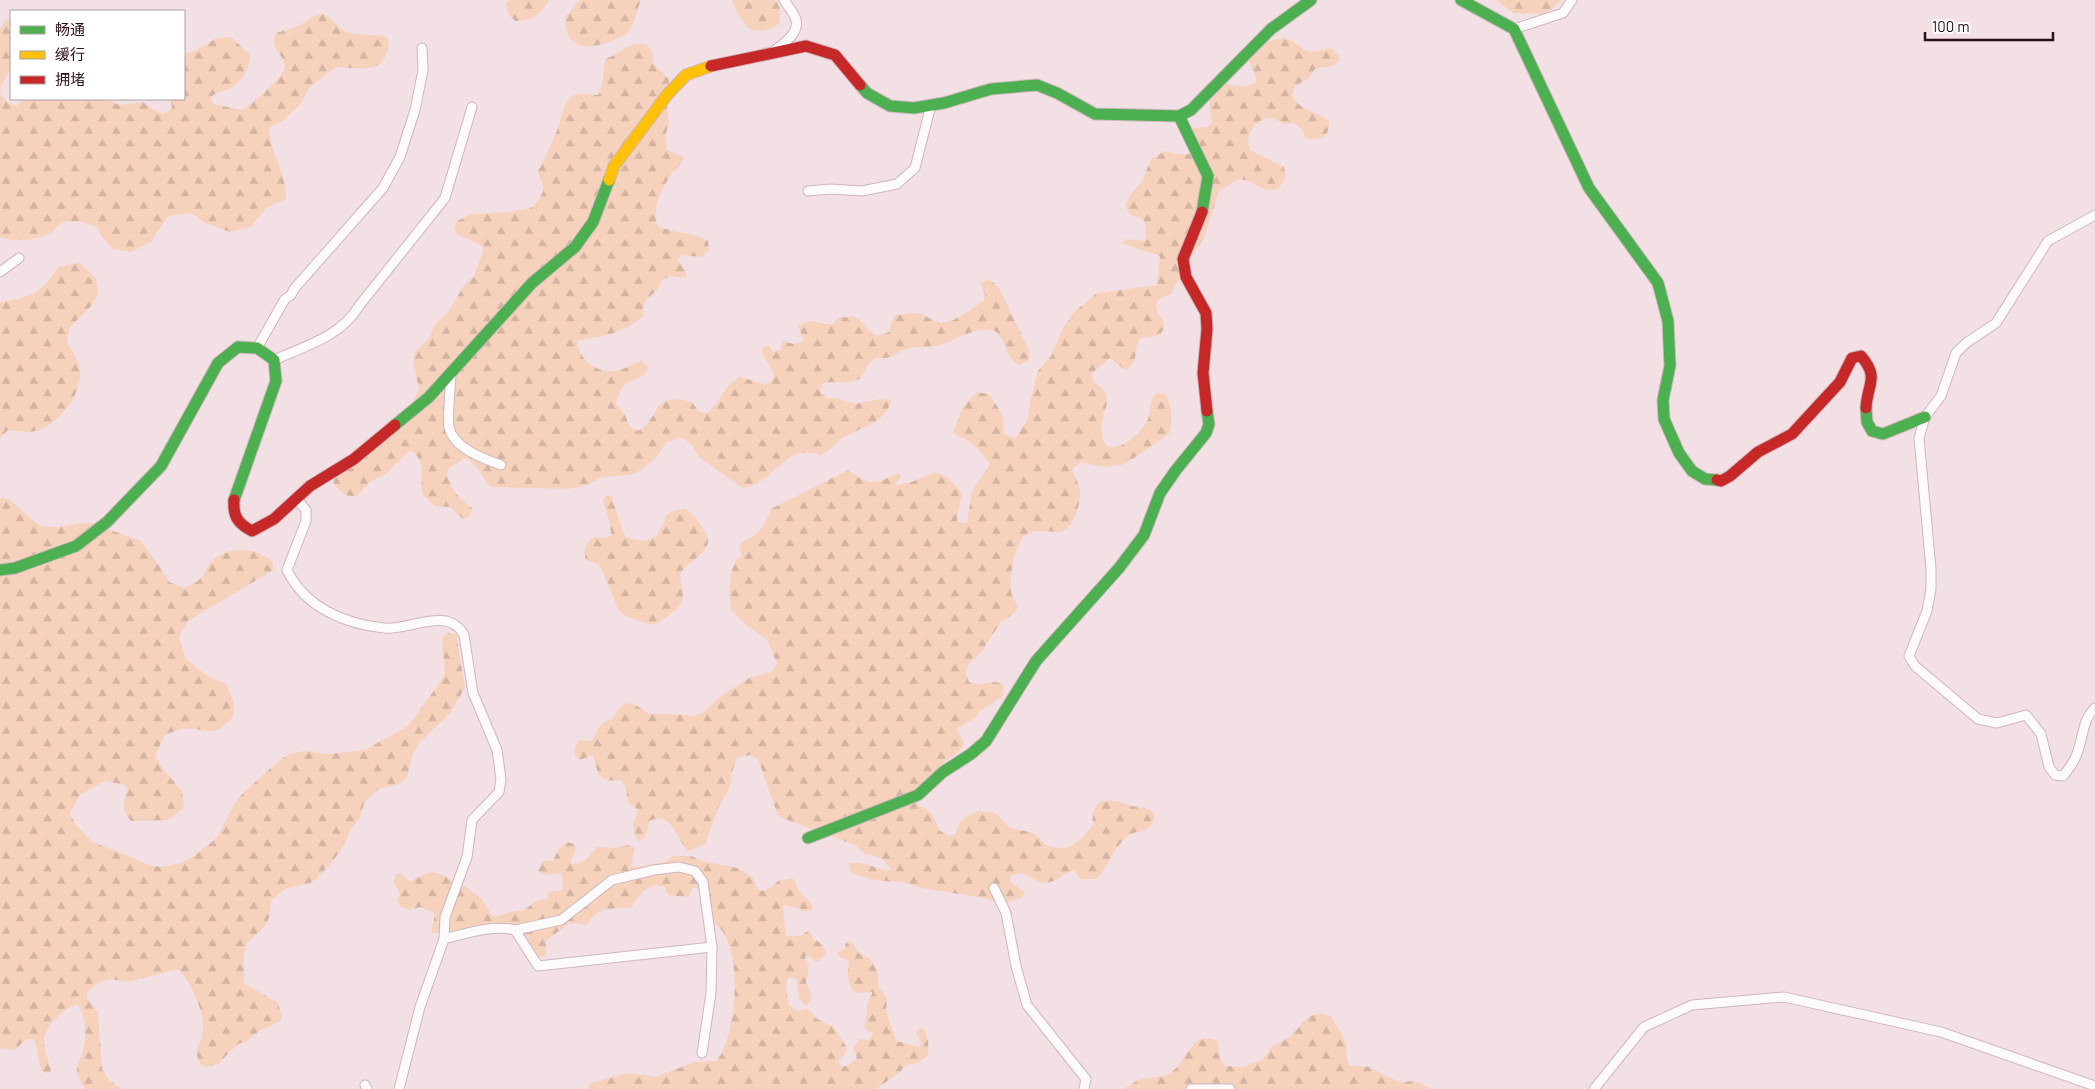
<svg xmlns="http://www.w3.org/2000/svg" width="2095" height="1089" viewBox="0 0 2095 1089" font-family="Barlow,'Noto Sans SC',sans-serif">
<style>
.forest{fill:url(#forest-firs)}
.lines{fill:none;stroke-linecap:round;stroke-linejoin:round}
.street-casing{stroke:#ceb6bd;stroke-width:11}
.fast-casing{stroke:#ceb6bd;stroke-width:13}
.slow-casing{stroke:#ceb6bd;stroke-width:13}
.jam-casing{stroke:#ceb6bd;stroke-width:13}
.street{stroke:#fdfafb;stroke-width:9}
.fast{stroke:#4caf50;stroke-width:11}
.slow{stroke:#ffc107;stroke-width:11}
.jam{stroke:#c62828;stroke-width:11}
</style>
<defs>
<pattern id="forest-firs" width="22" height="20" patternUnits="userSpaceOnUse" patternTransform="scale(1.25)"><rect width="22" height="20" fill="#f6d2bc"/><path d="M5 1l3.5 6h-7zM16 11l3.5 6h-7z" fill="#d3b3a1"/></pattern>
</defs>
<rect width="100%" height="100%" fill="#f3e0e5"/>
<!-- forest -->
<g class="forest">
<path d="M509 0H549C541 15 532 21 515 21L508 14 506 3Z"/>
<path d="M580 0H641C636 11 635 28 625 35 622 37 617 38 614 40 588 51 563 50 566 16Z"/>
<path d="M732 0H775C782 6 780 15 779 24 752 41 741 24 732 0Z"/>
<polygon points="1496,0 1561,0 1551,10 1543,14 1513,13"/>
<path d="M322 14C335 18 336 28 347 32 360 37 374 33 387 37 390 45 389 49 385 57 377 75 351 66 336 67L310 87 299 106 284 120 269 128C270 153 287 173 286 199L266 208 251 227 230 232 205 223 192 213 168 216 151 242 131 252 113 249 102 237 97 227C86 223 74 218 62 223 58 225 55 231 50 233 35 240 16 243 0 237V29L6 20H11V68L1 85 0 94 7 102 16 106 24 99H105L120 105 143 102 151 108 163 114 172 108 171 99H184V54L195 51 215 39 231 37 250 55C250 66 243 81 233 87 226 92 218 91 211 97L213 104 242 110C251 105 286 75 285 66 283 52 270 52 275 34 282 30 289 30 295 27 305 23 311 16 322 14Z"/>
<path d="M1284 38C1298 41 1298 48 1308 51 1317 54 1324 48 1332 48L1340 58C1336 69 1324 66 1315 69L1308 79 1295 86 1292 95C1297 110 1318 111 1329 121 1331 137 1319 141 1305 138L1302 129 1295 123 1286 124 1269 117C1254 122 1244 134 1250 150L1284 167 1286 177C1273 205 1257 180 1239 179L1219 191 1204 238 1189 260 1171 294C1167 296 1159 297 1157 302 1154 310 1160 314 1163 321 1168 335 1152 339 1142 337 1132 346 1141 364 1125 370L1110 358 1092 373 1094 382C1098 385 1103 387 1105 392 1113 406 1092 427 1107 446 1122 452 1142 432 1148 419 1152 409 1148 401 1157 393L1165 394C1172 404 1173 422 1169 434L1125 464 1105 467 1080 462 1072 470C1075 477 1080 484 1080 492 1081 504 1073 532 1058 532 1048 532 1036 529 1027 534 1014 543 1008 581 1012 595 1013 599 1016 602 1018 605L1016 612 1001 622 982 651 969 664 966 673 969 682C981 689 994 676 1004 686L1003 696 980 711 976 717 957 729 964 744C958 755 954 754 944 762 932 772 929 783 913 791L919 806C933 810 934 820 940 831L949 836 955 834C957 830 958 826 960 823 966 812 984 809 994 813 1002 817 1004 825 1012 828 1029 834 1034 828 1045 845 1069 853 1078 844 1093 825 1090 796 1108 798 1129 805 1139 809 1146 805 1155 814 1152 837 1137 827 1127 837 1112 849 1110 865 1097 879H1081L1074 870C1063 873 1056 883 1044 883 1030 882 1027 867 1010 877L1011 882 1025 893 1022 898 1001 903 985 898 927 889 902 882 881 881 855 875 849 870V863C864 861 877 870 891 870 885 860 878 854 866 855L855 845 782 818 777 813 758 759 750 755 737 758 732 772 730 787 719 806 705 844 689 851C676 840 679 827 661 818L650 820 646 835 640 841 635 837 633 823 638 810 628 802 626 788 622 781C617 780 610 781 606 780 596 777 596 763 593 755L580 760 575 755V748L579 740 592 741C599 729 598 722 613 719 624 696 632 702 649 714H672L694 716 703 713 721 696 741 683 751 677 772 672 777 663 767 640 746 625 731 609 729 592 732 570 736 560 742 556 739 546C742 542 747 540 752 537 762 530 767 520 771 509L848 470C871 486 873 485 898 473L901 476 895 485 909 483 936 472 947 477 963 494 958 511 957 522 967 523 972 491 990 464C984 456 976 445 967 440 962 437 959 438 953 433L963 407 977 392 989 394C999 409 1006 415 1003 434L1016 438 1028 419 1030 403 1038 371 1051 356 1062 330 1073 313 1097 293 1157 285 1160 256 1123 244 1125 239 1145 241 1146 228 1144 221 1141 218 1132 216 1126 208V204L1132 192 1142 182 1151 159 1165 151 1177 154H1192V131L1194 128 1207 127 1212 123 1209 102 1226 83C1237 86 1248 89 1257 81L1249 61 1269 41Z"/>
<path d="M635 44H646L652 51 653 63 669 79 667 109 669 123 665 136 667 150 684 157C682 164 677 168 672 173 662 188 652 207 657 225 672 234 693 231 708 241L709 250 702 257 682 255 677 259 685 270 687 278 671 276 662 280C657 298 642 293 643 316 620 336 604 335 577 341 577 358 599 375 616 371 624 370 632 363 641 361L649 367 645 374C627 384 622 381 616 403L626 417 629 426 638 431C661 419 650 390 692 402L698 411 707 413C722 402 721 388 740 377 751 379 757 384 768 384L774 377C772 365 764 361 761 349L769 345 773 352 781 350 782 341 794 344 804 341 798 326C813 316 818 325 833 324L838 318 854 316C864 323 866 329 877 336L889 332 894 316C899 314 901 315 906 314 926 310 923 318 939 322 951 326 974 307 984 300L985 295 981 283 987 279 993 282 999 288 1030 352 1028 361 1019 365C1004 358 1007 334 992 330 975 327 956 340 940 345 930 348 917 346 906 349 899 351 891 358 885 358 881 359 878 357 874 359 866 364 865 376 857 380 849 384 833 381 823 383L820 391 827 398H837L855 404 880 399 891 400C885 425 862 426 843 438 834 444 831 451 821 455 783 442 775 485 742 488L699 457 692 445 682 438 667 442 654 460 641 470 630 475 602 477 587 485 568 489 492 487C481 480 478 461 465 458L449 468 447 474C449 487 461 501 472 508 472 514 469 518 463 519L450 507 435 506 422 494C420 479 427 458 410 451L386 474 370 482 358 495C346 499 341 492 333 483L341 461 413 402 420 388C415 379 412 362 415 352L430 338 434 325 448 312 463 287 474 276 483 252V246L457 234 454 228 457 221 471 214 509 212 528 209 534 206 543 192V186L538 171C545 159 551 145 556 133 561 122 562 101 575 95 582 92 591 95 598 95 605 85 602 70 606 58 617 56 622 47 635 44Z"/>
<path d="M79 263 96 278 98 294 91 306 70 327 67 343C74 353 82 364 80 377 78 399 57 426 35 431 27 433 17 431 8 430L0 438V302C29 298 43 293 58 267Z"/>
<path d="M606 495 612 497 623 532 627 538 645 541 656 537 665 520V515L676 510 686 509C696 516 697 520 704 530 719 551 688 559 680 574 680 583 685 594 682 602 680 608 661 622 655 624 650 626 623 615 619 611L602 570 598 564 586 560C583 549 585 544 594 537L605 538 611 536 610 523 603 500Z"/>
<path d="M0 498 9 499 40 526 59 527 81 523H91L141 541 161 568 169 582 185 588C190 585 198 582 202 577 206 573 207 565 212 561 231 545 254 547 273 562V570L188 621 179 637 186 659 206 675 227 685 234 703 233 717C210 741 209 727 183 729 177 729 170 733 164 736L155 756 163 769 182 791 184 808 168 820 131 821C122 810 122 803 128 791L125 785 105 781 80 795 70 814 75 824 92 842 114 850 149 865 160 867 181 863 192 857 212 842 219 834 234 804 244 792 274 765 289 754 304 751 330 754 365 750 408 726 439 684 445 673 442 637 448 633 456 634 465 687 451 712 419 743 412 756 407 778 399 784 379 789 365 801 359 819 350 830 345 844 332 862 316 879 310 883 285 889 271 901 269 918 264 927 247 943 244 955V983L278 1003 282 1018 279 1022 259 1031 247 1041 238 1044 218 1064 206 1067 201 1065C191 1047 202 1046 203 1029 205 1013 190 980 178 969L128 982 110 979 102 981 87 992V998L98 1012 102 1069 109 1080 122 1089H85C81 1083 76 1074 77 1067 78 1063 80 1059 82 1056 86 1041 88 1018 78 1005 66 1004 44 1028 44 1040 44 1052 49 1060 51 1071L48 1073 43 1072C36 1060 39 1046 33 1039H26L15 1050 0 1048Z"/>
<path d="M567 842 574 844 576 847 571 861 572 864C584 865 590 855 597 847L613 848 629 845 635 848 631 865 635 867 665 862 674 856H691L703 861 737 868 753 878 758 889 762 891 772 887 778 881 792 878C797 883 796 887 800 892 805 898 810 899 813 908L810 911H802L800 909 785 905 783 908 786 936H800L809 930 814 940C821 941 825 948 826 954L818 961H814L809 956H806L805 958 809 966 806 983 812 996 807 1005 799 999 797 980 795 978H788L786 987 789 1005 797 1011 808 1009 817 1019 834 1027 847 1048 845 1054 838 1061 840 1066C847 1068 854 1062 857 1057L853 1049 859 1039 869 1040 873 1032 867 1031 864 1025C870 1012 863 1009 872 994V992C867 992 859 994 855 992 847 987 847 970 849 961L837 955V952L844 950 846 943 851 941 859 953 869 958 873 963 877 971 879 988 887 997 886 1011 896 1041 919 1047 922 1045 917 1033 918 1030 923 1028C928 1035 930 1048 927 1057L917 1063 906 1065 900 1072 876 1089H587L591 1083 629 1073 656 1077 694 1062 716 1061C719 1057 723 1053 724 1048 736 1019 742 952 719 927 715 923 708 919 704 915L700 888H693L688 897 668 895 665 887 654 885 642 892 631 908C620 909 605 906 596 914 591 917 590 922 585 925L572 923 568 924 546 941V954L543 957H538L518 924C489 926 461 935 433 933L431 930 434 921V913L421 907 409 910 401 907 397 900 400 894 394 881 396 874 400 873 410 881 430 872 438 873 466 887 482 899 492 916H499L509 912 524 910 538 900 548 899 547 892 563 890 562 873 544 875 538 871 543 861H553L558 850Z"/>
<path d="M1320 1013 1331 1016C1336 1026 1343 1035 1346 1045 1348 1052 1345 1056 1349 1065L1369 1067 1395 1080 1403 1082 1415 1081 1432 1089H1124C1129 1086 1135 1081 1141 1079 1149 1077 1160 1078 1168 1074 1189 1064 1188 1029 1218 1041L1220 1059 1225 1066 1243 1067 1262 1060 1272 1047 1290 1037 1303 1022 1310 1016Z"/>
</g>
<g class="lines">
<defs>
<g id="street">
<polyline points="1514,29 1563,13 1572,0"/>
<path d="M773 52C783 44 802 32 795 17 792 11 788 6 784 0"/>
<polyline points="808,191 831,189 862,191 897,184 915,168 931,105"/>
<path d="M2095 215 2048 241 1996 323 1966 343 1956 353 1941 396 1925 417 1919 438 1931 569V589L1927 611 1909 656 1915 666 1978 719 1997 723 2026 715 2041 734 2049 767 2055 775 2063 776C2068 770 2073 764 2076 756 2083 741 2082 719 2095 708"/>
<polyline points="0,272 19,258"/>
<polyline points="257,348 285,299 291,295 294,289 383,188 400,157 415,110 423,70 422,48"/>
<path d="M274 360C303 347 342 336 359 306L445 198 472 107"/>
<path d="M451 372C451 385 447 417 449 427 453 448 484 459 501 465"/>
<path d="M296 499 306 510V521L287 570C305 607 344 624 384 628 410 631 447 605 464 635L473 693 497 750 501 779 499 792 472 820 467 857 445 917 444 939 420 1007 399 1089"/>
<polyline points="994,888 1006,913 1016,966 1027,1005 1086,1079 1084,1089"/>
<polyline points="515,930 538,966 712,947"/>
<path d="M444 939C465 934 493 924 515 930L561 920 612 880 654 870 679 867 695 871 703 882 712 947 711 993 702 1053"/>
<polyline points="365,1085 367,1089"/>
<polyline points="1191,1089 1230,1089"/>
<polyline points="1594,1089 1644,1027 1692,1005 1784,997 1941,1032 2095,1086"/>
</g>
<g id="fast">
<polyline points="1461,0 1514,29 1589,188 1658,283 1668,321 1670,366 1663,400 1664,419 1679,453 1692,471 1705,479 1717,480"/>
<polyline points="860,85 867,93 890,106 914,108 944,103 991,89 1037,85 1057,93 1095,114 1179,116 1191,110 1271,29 1311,0"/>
<polyline points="1179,116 1208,176 1202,212"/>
<polyline points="1866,408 1867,422 1872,431 1883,434 1925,417"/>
<polyline points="395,425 429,397 532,283 575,247 593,222 609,180"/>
<polyline points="0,570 15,568 76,546 107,522 161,466 218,363 238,347 257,348 274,360 276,381 234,500"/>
<polyline points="808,838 918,795 943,772 971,754 986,741 1036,661 1119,568 1144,535 1160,493 1176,470 1206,433 1209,424 1207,411"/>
</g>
<polyline id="slow" points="609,180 614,166 667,95 686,75 711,66"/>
<g id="jam">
<polyline points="711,66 806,46 835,55 860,85"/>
<polyline points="1202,212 1183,259 1186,277 1206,313 1207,329 1203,373 1207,411"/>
<path d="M1717 480 1721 481 1730 476 1758 452 1792 434 1840 382 1852 358 1861 356C1880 378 1867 384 1866 408"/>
<path d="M234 500C233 516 237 523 252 531L274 519 310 486 354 459 395 425"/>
</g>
</defs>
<!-- street casing -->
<use href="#street" class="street-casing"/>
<!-- fast casing -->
<use href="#fast" class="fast-casing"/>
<!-- slow casing -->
<use href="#slow" class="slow-casing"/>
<!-- jam casing -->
<use href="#jam" class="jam-casing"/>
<!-- street -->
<use href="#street" class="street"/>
<!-- fast -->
<use href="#fast" class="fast"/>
<!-- slow -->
<use href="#slow" class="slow"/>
<!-- jam -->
<use href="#jam" class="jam"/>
</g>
<!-- legend -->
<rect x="10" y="10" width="175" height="90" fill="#ffffff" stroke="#ab9fa3"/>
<rect x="20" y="26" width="25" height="8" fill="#4caf50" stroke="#ab9fa3"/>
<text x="55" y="35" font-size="15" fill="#2d0f19">畅通</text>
<rect x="20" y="51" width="25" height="8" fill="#ffc107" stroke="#ab9fa3"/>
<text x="55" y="60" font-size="15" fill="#2d0f19">缓行</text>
<rect x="20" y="76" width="25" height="8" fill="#c62828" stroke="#ab9fa3"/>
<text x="55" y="85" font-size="15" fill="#2d0f19">拥堵</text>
<!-- scale -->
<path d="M1925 32v8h128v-8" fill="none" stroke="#2d0f19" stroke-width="2.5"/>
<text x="1932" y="32" font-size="15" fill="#2d0f19" stroke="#ffffff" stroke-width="4" paint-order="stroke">100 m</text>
</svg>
